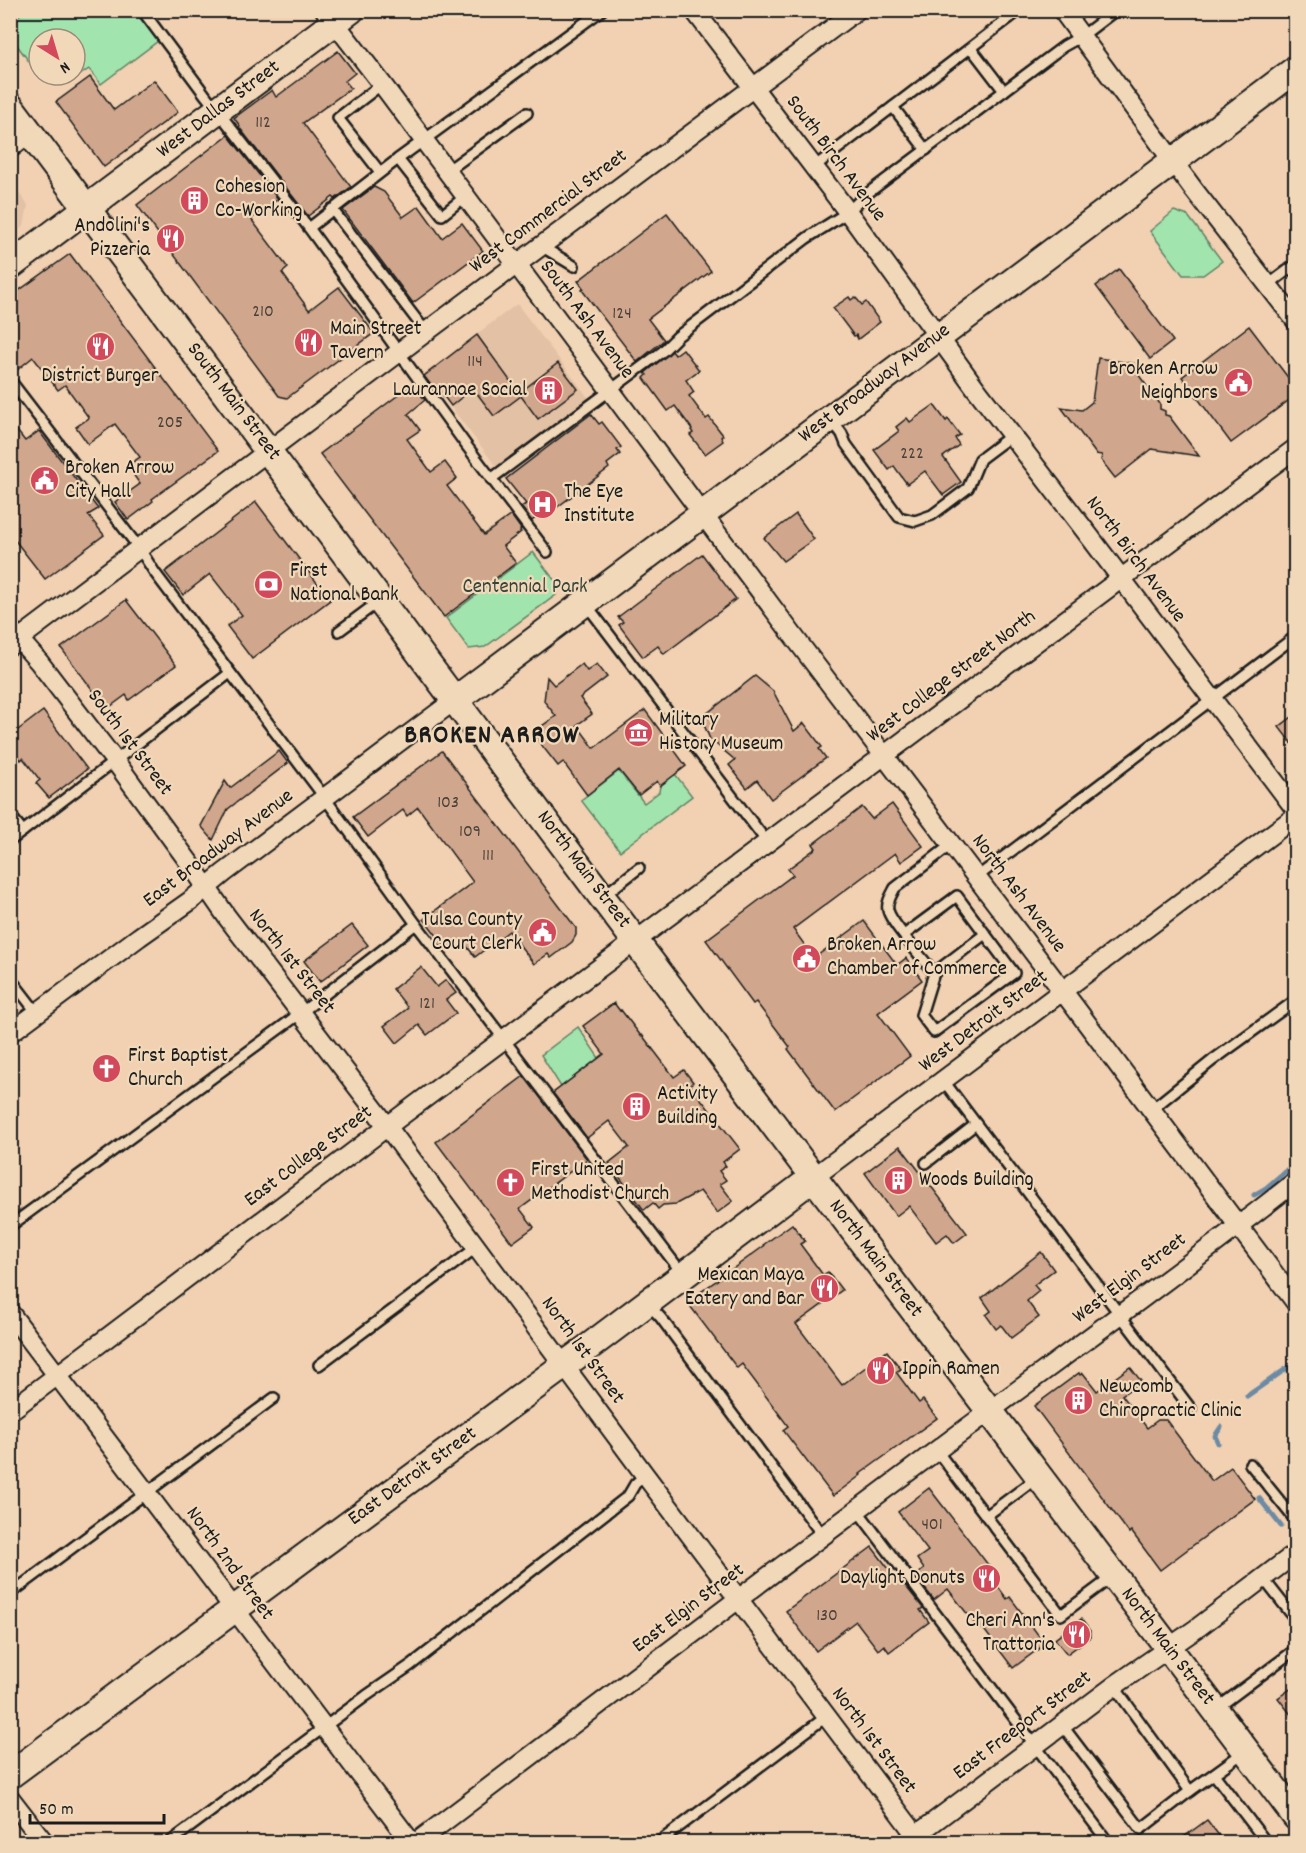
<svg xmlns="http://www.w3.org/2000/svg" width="1306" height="1853" viewBox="0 0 1306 1853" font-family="Dekko,sans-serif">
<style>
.built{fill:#e3c1a4}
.green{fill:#a2e4ae;stroke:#5f8065;stroke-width:1.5}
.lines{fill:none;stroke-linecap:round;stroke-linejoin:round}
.stream{stroke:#6c8aa4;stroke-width:5}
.building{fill:#d0a78d;stroke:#1c1c1c;stroke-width:1.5}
.lane-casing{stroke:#1c1c1c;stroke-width:14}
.street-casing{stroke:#1c1c1c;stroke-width:22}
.secondary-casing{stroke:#1c1c1c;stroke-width:30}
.lane{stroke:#f1d8b9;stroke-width:9}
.street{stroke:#f1d8b9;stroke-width:18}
.secondary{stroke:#f1d8b9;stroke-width:26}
.labels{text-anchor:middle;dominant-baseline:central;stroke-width:4.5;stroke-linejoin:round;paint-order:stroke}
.number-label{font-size:18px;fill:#493f38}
.street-label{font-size:21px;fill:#1c1c1c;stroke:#f1d8b9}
.poi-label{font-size:21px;fill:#1c1c1c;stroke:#f1d8b9;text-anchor:start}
.park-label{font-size:21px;fill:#374439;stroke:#f1d8b9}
.district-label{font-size:27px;font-weight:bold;letter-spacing:1.5px;fill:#1c1c1c;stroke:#f1d8b9}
</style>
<rect width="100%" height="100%" fill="#f1d1b2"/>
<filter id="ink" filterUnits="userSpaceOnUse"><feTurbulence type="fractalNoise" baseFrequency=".0167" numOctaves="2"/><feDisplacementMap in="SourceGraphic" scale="12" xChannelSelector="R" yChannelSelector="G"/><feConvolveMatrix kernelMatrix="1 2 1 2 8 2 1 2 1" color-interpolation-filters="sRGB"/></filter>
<g filter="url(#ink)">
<!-- built -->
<g class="built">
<polygon points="11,183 28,205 24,226 11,236"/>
<polygon points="517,304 590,400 499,470 425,373"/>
</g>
<!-- green -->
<g class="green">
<polygon points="25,11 135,11 158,41 101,84 89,69 80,75 75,68 75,39 39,39 39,62 33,67 11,37 11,21"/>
<polygon points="1174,211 1188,216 1222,261 1203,275 1183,275 1150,231"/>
<polygon points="533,552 558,585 556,595 485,647 469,649 446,618"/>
<polygon points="619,771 644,803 659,792 660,786 675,774 692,796 620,851 581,800"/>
<polygon points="578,1027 599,1058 561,1087 541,1055"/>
</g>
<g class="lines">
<!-- stream -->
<g class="stream">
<polyline points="1254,1195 1266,1188 1295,1163"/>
<polyline points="1247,1396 1296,1362"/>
<polyline points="1218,1443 1215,1436 1221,1427"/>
<polyline points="1259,1498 1281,1526"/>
</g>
</g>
<!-- building -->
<g class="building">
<polygon points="338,51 355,73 345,81 351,88 303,123 351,187 335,199 333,197 308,216 239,127 240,126 234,118 272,90 276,97"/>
<polygon points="90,77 114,110 154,80 178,112 104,167 56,102"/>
<polygon points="228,135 278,199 251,219 288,268 282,273 309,310 339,287 374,333 287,398 279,396 137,205"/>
<polygon points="374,187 384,192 403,217 419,206 442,238 462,223 483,251 413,303 343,210"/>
<polygon points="667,213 711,271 648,319 664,340 637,362 582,290 584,289 578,281"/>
<polygon points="70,254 218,451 152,499 153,501 128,520 115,502 140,484 127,466 140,457 115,424 88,444 76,427 89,418 65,385 58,390 33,357 17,370 10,362 10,297"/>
<polygon points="1119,269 1173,341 1150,359 1096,286"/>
<polygon points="849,297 851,300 855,297 862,305 866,302 880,322 858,339 856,335 854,336 833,308"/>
<polygon points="1249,326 1296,388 1296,395 1231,443 1182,377"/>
<polygon points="477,335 519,393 558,363 578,389 538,419 521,396 494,416 473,388 451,406 439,390 436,392 424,376"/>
<polygon points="683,349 699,370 686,380 694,392 689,396 706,419 709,417 723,435 721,437 723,441 705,454 690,435 693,433 691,430 692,429 675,406 668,411 644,378 647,375 645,373 672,351 675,355"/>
<polygon points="1098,358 1142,365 1135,370 1160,404 1160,409 1165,411 1165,415 1169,416 1199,456 1152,449 1115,478 1101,460 1102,455 1096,454 1061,407 1082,410 1092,402"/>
<polygon points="413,384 425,400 408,414 420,430 407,439 431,472 445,462 457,478 447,486 484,535 511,515 521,529 520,530 521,532 503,546 516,563 444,617 320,454"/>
<polygon points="934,405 946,421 948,419 960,435 955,438 959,445 943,457 961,482 943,495 925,471 907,484 894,466 889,470 874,450 899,431 896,427 907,418 910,422"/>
<polygon points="591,414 599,424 602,422 621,447 617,450 620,454 607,464 609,468 544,517 541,513 532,521 521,507 526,504 506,479"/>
<polygon points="10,422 25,441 39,431 98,509 88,515 104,535 45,579 10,534"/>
<polygon points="256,502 330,600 252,659 227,626 242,615 210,574 183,595 165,572"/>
<polygon points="796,514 814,539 783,561 764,538"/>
<polygon points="702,554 736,599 664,654 658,646 643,657 619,625 623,622 618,617"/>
<polygon points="126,600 176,665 129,700 126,695 107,709 61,648"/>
<polygon points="582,664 587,671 597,664 607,677 580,698 592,714 577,725 594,748 645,710 686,766 660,786 657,781 639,795 619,770 587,795 563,762 558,766 532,733 556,716 544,701 547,677 554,685"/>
<polygon points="755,676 773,691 794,731 804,723 822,747 819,749 826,758 771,799 757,780 747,788 729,765 735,760 710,739 701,718"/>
<polygon points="43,711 87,769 49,798 36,783 40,780 23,758 21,760 10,746 10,736"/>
<polygon points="1296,714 1296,749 1279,727"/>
<polygon points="279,751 288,763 228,809 213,840 201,826 225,781 230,788"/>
<polygon points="442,751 576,928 576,935 572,942 551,958 548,954 534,964 509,931 475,957 462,940 448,950 424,919 473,882 418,807 407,816 403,810 368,837 353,817"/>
<polygon points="892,804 923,846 901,862 895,853 793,929 814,958 864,921 897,965 906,958 922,980 878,1013 910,1056 835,1112 788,1049 790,1047 756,1002 753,1004 706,940 793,875 788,869 816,848 813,844 862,807 872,819"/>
<polygon points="352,925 368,945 320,982 304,961"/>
<polygon points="421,967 437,987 446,980 456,993 446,1000 456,1013 427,1035 419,1025 397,1043 384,1026 408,1008 393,989"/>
<polygon points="614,1003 620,1011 621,1010 641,1036 642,1035 674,1077 684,1070 693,1082 690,1085 740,1149 723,1162 726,1166 719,1171 726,1180 720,1184 733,1201 717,1213 700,1191 676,1204 663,1205 658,1209 653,1203 644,1210 609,1163 629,1147 609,1121 587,1138 553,1093 604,1054 583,1026"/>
<polygon points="524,1076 587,1159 520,1209 534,1227 512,1243 436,1142"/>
<polygon points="900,1146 967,1233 954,1243 947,1234 936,1242 909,1206 896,1216 865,1173"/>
<polygon points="792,1224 805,1241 800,1244 823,1275 828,1272 842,1290 796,1324 842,1385 887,1351 901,1369 896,1372 919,1403 923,1400 937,1418 860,1474 861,1475 833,1496 783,1430 788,1426 742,1364 737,1368 687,1302 764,1246 763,1245"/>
<polygon points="1041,1252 1054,1270 1034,1285 1039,1291 1027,1301 1039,1317 1011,1338 1001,1325 996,1329 986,1315 991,1311 982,1298"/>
<polygon points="1130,1367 1141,1381 1122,1395 1147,1428 1158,1420 1166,1420 1212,1481 1231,1467 1255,1499 1160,1570 1131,1531 1129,1533 1034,1406 1079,1373 1080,1375 1083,1373 1097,1391"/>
<polygon points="929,1488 989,1566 985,1569 1007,1599 1010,1597 1045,1644 1013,1668 982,1627 979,1629 948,1589 934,1600 915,1576 924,1569 917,1559 928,1551 898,1512"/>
<polygon points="872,1547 902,1586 904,1584 923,1608 920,1610 929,1622 889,1652 884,1645 878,1650 856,1621 816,1651 786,1611"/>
<polygon points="1081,1619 1090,1631 1090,1637 1067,1654 1055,1639"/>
<polygon points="1296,1685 1296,1721 1278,1698"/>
<polygon points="1207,1820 1224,1842 1177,1842"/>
</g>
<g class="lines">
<defs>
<g id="lane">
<polyline points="142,10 206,96 309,228 466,445 547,552"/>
<polyline points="971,48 1004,91"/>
<polyline points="893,107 926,150"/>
<polyline points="10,154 32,136"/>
<polyline points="398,159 442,215 466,196"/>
<polyline points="814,167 1020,10"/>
<polyline points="447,171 527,113"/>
<polyline points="380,172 338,118 382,84"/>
<polyline points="332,209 426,332"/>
<polyline points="309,228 398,159 602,10"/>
<polyline points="541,246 574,266"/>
<polyline points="1268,285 1296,264"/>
<polyline points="10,380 139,548 155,573 325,798 416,924 682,1273"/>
<polyline points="831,419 842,434 846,444 899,517 915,521 932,515 968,488 980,459 1012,435"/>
<polyline points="491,479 663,351 678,336 807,238 848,212 864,196 1064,46 1082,36 1116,10"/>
<polyline points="586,604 767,842"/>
<polyline points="339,631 378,602"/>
<polyline points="10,815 23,831"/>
<polyline points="10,841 230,673"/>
<polyline points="977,877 1296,636"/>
<polyline points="603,896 639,868"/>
<path d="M904 935 957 896 1014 973 934 1032 921 1015 934 973C925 961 890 922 888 910 886 903 892 894 895 888L952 844"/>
<polyline points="934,973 985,934"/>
<polyline points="10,978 37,1013"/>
<polyline points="943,1080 1191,1409"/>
<polyline points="1151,1110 1213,1060 1296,1000"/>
<polyline points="926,1163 976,1124"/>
<polyline points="10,1226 302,1012 416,924"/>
<polyline points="649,1305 661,1318 823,1536"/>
<polyline points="319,1365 477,1247"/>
<polyline points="937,1451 1061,1615 1112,1577"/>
<polyline points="1250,1464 1296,1521"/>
<polyline points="858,1511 1108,1842"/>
<polyline points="986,1516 1037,1478"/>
<polyline points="1263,1578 1296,1620"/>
<polyline points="10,1594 274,1398"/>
<polyline points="1114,1686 1190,1791 1244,1752"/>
<polyline points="1216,1709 1296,1649"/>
<polyline points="1062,1725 1141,1829 1190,1791"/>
<polyline points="1214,1774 1266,1842"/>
<polyline points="170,1842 366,1696 411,1665 628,1496 635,1484 645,1475"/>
<polyline points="659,1842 827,1716"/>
</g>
<g id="street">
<polyline points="325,10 382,84 795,638 1074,1006 1296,1303"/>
<polyline points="694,10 848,212 977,390 1090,537 1296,810"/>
<polyline points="1062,10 1194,190 1296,321"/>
<polyline points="10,629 39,662 115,761 191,865 227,917 375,1110 645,1475 921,1842"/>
<polyline points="11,645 426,332 857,10"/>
<polyline points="10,1033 139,937 190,901 224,873 455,700"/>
<polyline points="814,1177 1296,816"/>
<polyline points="10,1313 411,1842"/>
<polyline points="10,1411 405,1113 1296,448"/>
<polyline points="10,1798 44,1842"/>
<path d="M417 1842C597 1706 778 1568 960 1433 1072 1350 1186 1268 1296 1181"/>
<polyline points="907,1842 1114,1686 1196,1629 1296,1553"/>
</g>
<g id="secondary">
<polyline points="10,106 602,897 1296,1817"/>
<polyline points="10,266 351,10"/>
<polyline points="455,700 1296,69"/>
<polyline points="10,1775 582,1352 814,1177"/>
</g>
</defs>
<!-- lane casing -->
<use href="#lane" class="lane-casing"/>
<!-- street casing -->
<use href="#street" class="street-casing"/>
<!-- secondary casing -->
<use href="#secondary" class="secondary-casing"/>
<!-- lane -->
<use href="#lane" class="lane"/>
<!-- street -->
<use href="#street" class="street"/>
<!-- secondary -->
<use href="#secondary" class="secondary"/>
</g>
</g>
<!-- icons -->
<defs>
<symbol id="building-disc" viewBox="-11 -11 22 22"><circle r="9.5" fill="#d1495b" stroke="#f1d8b9"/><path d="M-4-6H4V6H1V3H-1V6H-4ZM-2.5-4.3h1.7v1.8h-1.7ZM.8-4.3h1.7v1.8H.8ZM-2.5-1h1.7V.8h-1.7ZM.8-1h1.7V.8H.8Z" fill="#fff"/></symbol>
<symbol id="restaurant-disc" viewBox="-11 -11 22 22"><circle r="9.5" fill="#d1495b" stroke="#f1d8b9"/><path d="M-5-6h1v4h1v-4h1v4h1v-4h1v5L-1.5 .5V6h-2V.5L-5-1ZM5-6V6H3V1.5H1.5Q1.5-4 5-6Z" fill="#fff"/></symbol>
<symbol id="civic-disc" viewBox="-11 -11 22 22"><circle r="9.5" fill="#d1495b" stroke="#f1d8b9"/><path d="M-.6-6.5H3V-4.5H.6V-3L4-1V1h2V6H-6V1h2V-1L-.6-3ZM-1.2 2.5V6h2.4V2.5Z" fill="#fff"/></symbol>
<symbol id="hospital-disc" viewBox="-11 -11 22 22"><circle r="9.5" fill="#d1495b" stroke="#f1d8b9"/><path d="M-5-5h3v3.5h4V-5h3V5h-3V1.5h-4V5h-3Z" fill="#fff"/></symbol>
<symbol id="bank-disc" viewBox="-11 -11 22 22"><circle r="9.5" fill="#d1495b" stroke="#f1d8b9"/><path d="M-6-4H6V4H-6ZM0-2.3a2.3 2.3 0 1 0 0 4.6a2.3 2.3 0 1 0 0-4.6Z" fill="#fff"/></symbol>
<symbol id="museum-disc" viewBox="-11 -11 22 22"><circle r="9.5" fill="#d1495b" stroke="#f1d8b9"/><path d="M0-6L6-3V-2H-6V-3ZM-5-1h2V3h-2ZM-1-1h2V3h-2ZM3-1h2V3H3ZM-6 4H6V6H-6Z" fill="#fff"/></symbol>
<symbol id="church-disc" viewBox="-11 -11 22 22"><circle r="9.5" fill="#d1495b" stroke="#f1d8b9"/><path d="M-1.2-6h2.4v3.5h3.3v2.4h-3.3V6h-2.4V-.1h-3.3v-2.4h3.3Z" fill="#fff"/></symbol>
</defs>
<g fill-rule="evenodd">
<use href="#building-disc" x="178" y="184" width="33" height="33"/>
<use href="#restaurant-disc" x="154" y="222" width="33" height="33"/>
<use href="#restaurant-disc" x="292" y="326" width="33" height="33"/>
<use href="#restaurant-disc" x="84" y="330" width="33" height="33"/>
<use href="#civic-disc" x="1222" y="366" width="33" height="33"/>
<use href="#building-disc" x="532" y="374" width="33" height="33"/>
<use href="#civic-disc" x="28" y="464" width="33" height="33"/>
<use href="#hospital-disc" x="526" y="488" width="33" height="33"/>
<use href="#bank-disc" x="252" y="568" width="33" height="33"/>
<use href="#museum-disc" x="622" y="716" width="33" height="33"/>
<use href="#civic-disc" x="526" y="916" width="33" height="33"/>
<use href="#civic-disc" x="790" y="942" width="33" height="33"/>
<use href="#church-disc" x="90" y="1052" width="33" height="33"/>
<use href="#building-disc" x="620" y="1090" width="33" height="33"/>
<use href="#building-disc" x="882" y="1164" width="33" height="33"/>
<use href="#church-disc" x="494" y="1166" width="33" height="33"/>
<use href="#restaurant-disc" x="808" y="1272" width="33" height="33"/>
<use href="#restaurant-disc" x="864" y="1354" width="33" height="33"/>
<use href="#building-disc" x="1062" y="1384" width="33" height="33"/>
<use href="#restaurant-disc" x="970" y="1562" width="33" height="33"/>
<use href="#restaurant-disc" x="1060" y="1618" width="33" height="33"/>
</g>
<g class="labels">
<!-- number labels -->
<g class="number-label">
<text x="263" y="123">112</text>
<text x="263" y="312">210</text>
<text x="622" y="314">124</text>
<text x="475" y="362">114</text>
<text x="170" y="423">205</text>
<text x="912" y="454">222</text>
<text x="448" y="803">103</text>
<text x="470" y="832">109</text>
<text x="488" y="856">111</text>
<text x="427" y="1004">121</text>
<text x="932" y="1525">401</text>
<text x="827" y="1616">130</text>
</g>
<!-- street labels -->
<g class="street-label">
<text transform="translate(219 110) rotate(-37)">West Dallas Street</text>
<text transform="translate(835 159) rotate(53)">South Birch Avenue</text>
<text transform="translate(549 212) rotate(-37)">West Commercial Street</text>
<text transform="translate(586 320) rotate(53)">South Ash Avenue</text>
<text transform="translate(875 384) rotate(-37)">West Broadway Avenue</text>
<text transform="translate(233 402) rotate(53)">South Main Street</text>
<text transform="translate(1135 560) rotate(53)">North Birch Avenue</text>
<text transform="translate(952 677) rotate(-37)">West College Street North</text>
<text transform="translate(129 743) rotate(53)">South 1st Street</text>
<text transform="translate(219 849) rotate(-37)">East Broadway Avenue</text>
<text transform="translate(583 870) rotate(53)">North Main Street</text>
<text transform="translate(1018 894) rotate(53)">North Ash Avenue</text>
<text transform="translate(291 962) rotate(52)">North 1st Street</text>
<text transform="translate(984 1022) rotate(-37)">West Detroit Street</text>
<text transform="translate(309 1157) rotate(-37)">East College Street</text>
<text transform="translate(875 1259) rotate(53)">North Main Street</text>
<text transform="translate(1130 1279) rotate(-37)">West Elgin Street</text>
<text transform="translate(582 1351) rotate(54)">North 1st Street</text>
<text transform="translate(413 1477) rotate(-36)">East Detroit Street</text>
<text transform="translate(229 1564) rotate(54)">North 2nd Street</text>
<text transform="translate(689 1609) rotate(-37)">East Elgin Street</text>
<text transform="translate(1167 1647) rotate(53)">North Main Street</text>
<text transform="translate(1023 1726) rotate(-37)">East Freeport Street</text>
<text transform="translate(873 1741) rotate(53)">North 1st Street</text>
</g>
<!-- poi labels -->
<g class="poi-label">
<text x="215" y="188">Cohesion<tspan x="215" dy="24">Co-Working</tspan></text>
<text x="150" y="227" text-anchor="end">Andolini's<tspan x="150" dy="24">Pizzeria</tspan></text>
<text x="330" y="330">Main Street<tspan x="330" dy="24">Tavern</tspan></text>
<text x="1218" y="370" text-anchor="end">Broken Arrow<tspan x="1218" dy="24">Neighbors</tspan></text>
<text x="100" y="377" text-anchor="middle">District Burger</text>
<text x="527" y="391" text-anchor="end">Laurannae Social</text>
<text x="65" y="469">Broken Arrow<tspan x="65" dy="24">City Hall</tspan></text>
<text x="564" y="493">The Eye<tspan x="564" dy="24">Institute</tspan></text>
<text x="290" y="572">First<tspan x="290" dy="24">National Bank</tspan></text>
<text x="659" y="721">Military<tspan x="659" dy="24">History Museum</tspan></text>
<text x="522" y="921" text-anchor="end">Tulsa County<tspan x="522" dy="24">Court Clerk</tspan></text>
<text x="827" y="946">Broken Arrow<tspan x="827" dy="24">Chamber of Commerce</tspan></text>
<text x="128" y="1057">First Baptist<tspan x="128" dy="24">Church</tspan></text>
<text x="657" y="1095">Activity<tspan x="657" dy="24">Building</tspan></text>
<text x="531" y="1171">First United<tspan x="531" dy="24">Methodist Church</tspan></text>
<text x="919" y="1181">Woods Building</text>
<text x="804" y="1276" text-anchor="end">Mexican Maya<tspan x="804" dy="24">Eatery and Bar</tspan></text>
<text x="902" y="1370">Ippin Ramen</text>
<text x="1099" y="1388">Newcomb<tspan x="1099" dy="24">Chiropractic Clinic</tspan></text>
<text x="965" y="1579" text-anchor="end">Daylight Donuts</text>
<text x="1055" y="1622" text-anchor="end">Cheri Ann's<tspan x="1055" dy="24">Trattoria</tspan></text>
</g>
<!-- park labels -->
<g class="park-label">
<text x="525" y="588">Centennial Park</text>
</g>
<!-- district labels -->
<g class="district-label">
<text x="492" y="736">BROKEN ARROW</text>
</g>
</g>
<!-- margin -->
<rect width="1306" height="1853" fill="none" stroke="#f1d8b9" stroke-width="36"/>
<rect x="18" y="18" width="1270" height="1817" fill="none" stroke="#1c1c1c" stroke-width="2" filter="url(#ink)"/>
<!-- north arrow -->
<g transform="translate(57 57) rotate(143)"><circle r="28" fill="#f1d8b9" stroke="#9c8d7a" stroke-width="1.5"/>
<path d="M0-4.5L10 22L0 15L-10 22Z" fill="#d1495b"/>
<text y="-9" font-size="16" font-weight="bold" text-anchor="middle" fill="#1c1c1c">N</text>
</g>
<!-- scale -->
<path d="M30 1814v9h134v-9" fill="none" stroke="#1c1c1c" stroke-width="3"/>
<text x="39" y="1814" font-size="18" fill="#1c1c1c" stroke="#f1d8b9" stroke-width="4.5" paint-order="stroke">50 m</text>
</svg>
